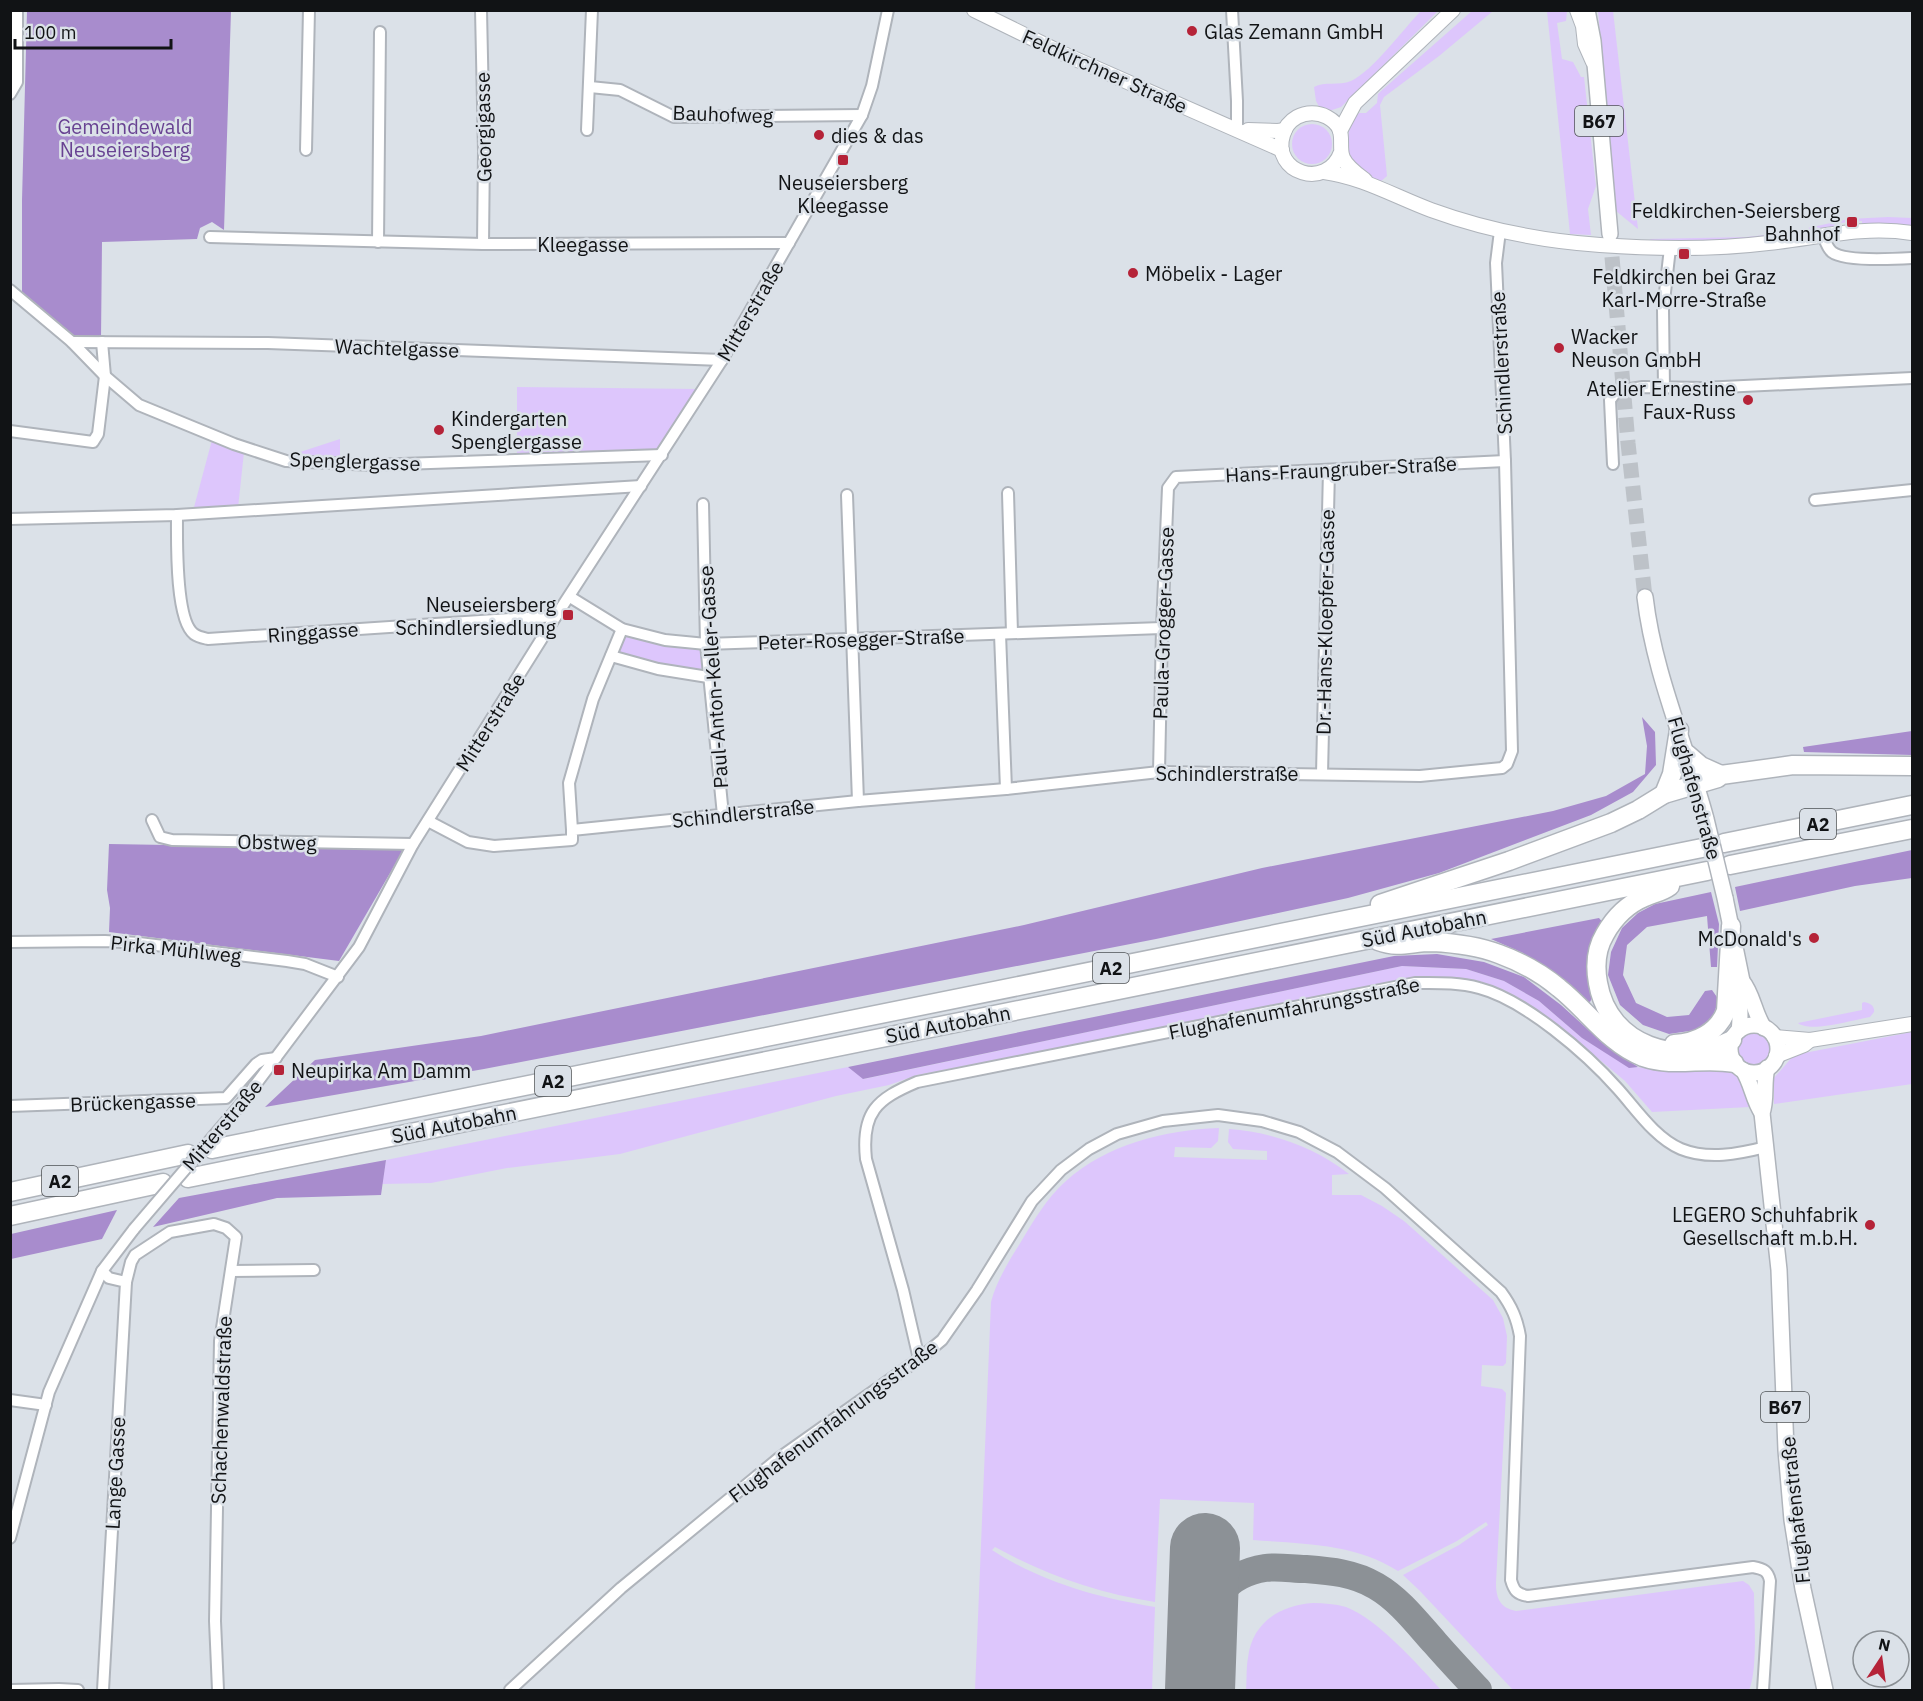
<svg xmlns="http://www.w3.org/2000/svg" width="1923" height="1701" viewBox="0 0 1923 1701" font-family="'IBM Plex Sans',sans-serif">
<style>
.green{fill:#ddc6fc}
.forest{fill:#a88ccd}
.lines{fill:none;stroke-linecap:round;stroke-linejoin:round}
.taxiway{stroke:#8c9196;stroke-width:28}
.runway{stroke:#8c9196;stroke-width:70}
.primary-tunnel{stroke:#bdc2c8;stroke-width:15;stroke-dasharray:15 8;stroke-linecap:butt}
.street-casing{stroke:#afb4bb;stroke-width:14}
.secondary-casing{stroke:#afb4bb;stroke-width:16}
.primary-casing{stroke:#afb4bb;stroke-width:18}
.highway-casing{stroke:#afb4bb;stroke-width:21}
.street{stroke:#fff;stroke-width:10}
.secondary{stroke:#fff;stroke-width:14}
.primary{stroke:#fff;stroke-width:15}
.highway{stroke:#fff;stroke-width:18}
.street-bridge-casing{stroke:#afb4bb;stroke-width:14;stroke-linecap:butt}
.primary-bridge-casing{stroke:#afb4bb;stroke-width:18;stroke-linecap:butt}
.street-bridge{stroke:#fff;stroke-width:10}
.primary-bridge{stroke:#fff;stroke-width:15}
.poi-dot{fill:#b52338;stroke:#dbe1e8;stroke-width:2}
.labels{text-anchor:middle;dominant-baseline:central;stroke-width:5;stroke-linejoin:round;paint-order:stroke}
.shield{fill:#dbe1e8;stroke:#4e5154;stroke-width:1.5}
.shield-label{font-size:18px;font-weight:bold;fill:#111315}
.poi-label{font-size:20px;fill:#111315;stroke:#dbe1e8;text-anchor:start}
.street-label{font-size:20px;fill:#111315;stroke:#dbe1e8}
.park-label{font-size:20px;fill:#684292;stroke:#dbe1e8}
</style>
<rect width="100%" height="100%" fill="#dbe1e8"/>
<!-- green -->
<g class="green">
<path d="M1421 11H1438L1341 107 1329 111 1321 110 1316 101 1314 87C1324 81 1339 86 1351 81 1373 71 1403 29 1421 11Z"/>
<path d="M1472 11H1493L1439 56 1384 97 1380 105 1387 176 1380 182C1372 178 1361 174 1355 167 1343 151 1346 128 1359 113H1366L1377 103 1378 94 1380 92Z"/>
<polygon points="1547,11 1567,11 1566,21 1557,23 1562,59 1573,62 1581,77 1584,77 1596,186 1588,209 1591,235 1570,234"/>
<polygon points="1598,11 1613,11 1638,229 1616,211"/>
<circle cx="1312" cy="144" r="20"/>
<polygon points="1888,217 1912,218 1912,227 1862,224 1862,221 1839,223 1839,227 1781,236 1720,242 1653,241 1649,239 1746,237 1785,233 1849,219"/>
<polygon points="517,387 699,389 659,452 517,457"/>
<polygon points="340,439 340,461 288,456"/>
<polygon points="212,440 244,452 238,508 193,511"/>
<polygon points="628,635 664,644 697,648 703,654 702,668 695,671 617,656 620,638"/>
<path d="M1402 966 1466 969 1504 981 1539 1001 1582 1038 1629 1067C1644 1066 1660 1072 1675 1072 1688 1072 1700 1067 1713 1067 1737 1065 1745 1088 1750 1107L1652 1112 1625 1081 1576 1040 1524 1002 1496 987 1464 980 1431 976 917 1075 889 1085 836 1096 620 1154 507 1168 431 1183 382 1184 386 1160 848 1067 864 1079Z"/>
<path d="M1864 1002C1870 1003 1875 1006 1874 1012L1870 1017C1853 1020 1810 1033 1798 1023L1862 1010V1003Z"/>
<circle cx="1753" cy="1049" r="18"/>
<polygon points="1912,1032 1912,1084 1774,1104 1774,1078 1794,1055"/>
<path d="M1219 1128 1218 1141 1211 1148 1175 1147 1174 1157 1267 1160V1151L1233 1149 1228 1142 1229 1129C1271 1132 1315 1147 1349 1174L1332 1175V1195H1361L1382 1206 1404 1221 1493 1300 1503 1318 1507 1336 1506 1363 1503 1366 1482 1365 1481 1386 1502 1389 1506 1393 1496 1583C1496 1598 1500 1608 1516 1611L1743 1581 1749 1585 1754 1593C1754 1617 1758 1670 1749 1690H1513L1419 1590 1403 1575 1459 1545 1488 1525 1486 1522 1457 1541 1398 1571C1354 1543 1303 1544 1253 1540L1254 1503 1160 1499 1155 1602C1098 1593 1046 1575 995 1547L992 1550C1041 1582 1098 1598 1155 1607L1152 1690H975L991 1302C997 1279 1010 1260 1022 1240 1034 1220 1047 1198 1066 1181 1107 1144 1165 1130 1219 1128Z"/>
<path d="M1313 1603C1324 1603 1335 1604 1346 1607 1378 1619 1418 1665 1441 1690H1246C1247 1680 1246 1668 1248 1658 1252 1622 1281 1605 1313 1603Z"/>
</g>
<!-- forest -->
<g class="forest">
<polygon points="27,11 231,11 224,230 212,222 200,228 197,239 102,242 101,338 83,339 68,334 22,294 22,200"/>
<polygon points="1642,717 1655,732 1656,765 1633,792 1591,815 1439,873 1348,898 1156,939 811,1006 484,1069 265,1107 315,1060 481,1036 1024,925 1262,868 1553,811 1606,796 1645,774 1647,746"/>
<polygon points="1912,731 1912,755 1804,752 1803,747"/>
<polygon points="109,844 404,849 339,961 109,932 110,908 107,890"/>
<polygon points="1912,850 1912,878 1855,886 1740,911 1735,887"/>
<polygon points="1711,892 1719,924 1717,967 1711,967 1707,916 1647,927 1627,945 1623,975 1636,1003 1667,1017 1689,1015 1705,991 1712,990 1719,1000 1712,1018 1696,1030 1669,1034 1643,1025 1620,1005 1608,975 1611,952 1622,928 1638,913 1655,904"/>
<polygon points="1599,918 1605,925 1593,996 1590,1002 1578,999 1523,953 1491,939"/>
<polygon points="1437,954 1484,962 1524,977 1561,1005 1605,1045 1638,1067 1629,1068 1582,1038 1539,1001 1504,981 1466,969 1402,966 863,1079 848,1067 1394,956"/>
<polygon points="386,1160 381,1195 277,1198 153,1227 179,1198"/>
<polygon points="117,1210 102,1239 11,1259 11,1234"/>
</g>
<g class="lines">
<!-- taxiway -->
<path class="taxiway" d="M1202 1637C1208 1601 1226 1574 1265 1568 1278 1566 1293 1569 1306 1569 1331 1571 1354 1573 1376 1586 1400 1600 1417 1623 1435 1643 1449 1659 1464 1675 1478 1690"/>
<!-- runway -->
<polyline class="runway" points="1200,1690 1205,1548"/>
<!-- primary-tunnel -->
<polyline class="primary-tunnel" points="1610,234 1628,443 1645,597"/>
<defs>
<g id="street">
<polyline points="481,10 484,151 483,244"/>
<polyline points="1232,10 1237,101 1237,129"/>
<polyline points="590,87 620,90 674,117 862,115"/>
<polyline points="10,94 17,82 17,10"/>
<polyline points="587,130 592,10"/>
<polyline points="306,150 309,10"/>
<path d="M1823 235C1825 240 1827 248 1832 252 1845 262 1895 259 1912 258"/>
<polyline points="210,237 483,244 789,243"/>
<polyline points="378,242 380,32"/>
<polyline points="10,290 72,342 105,376 139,405 234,444 286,461 373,465 662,455"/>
<polyline points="72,342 268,343 722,360"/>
<polyline points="1664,388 1663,310 1670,248"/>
<polyline points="10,431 93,442 98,434 105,376 102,342"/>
<polyline points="1613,464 1610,400 1617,391 1643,387 1702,388 1912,378"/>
<polyline points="1008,493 1012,633"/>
<polyline points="847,495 858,801"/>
<polyline points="1815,500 1912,490"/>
<polyline points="703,504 706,644 723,815"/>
<path d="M177 515C177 539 175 620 194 634 198 637 204 638 208 639L556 616"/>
<polyline points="10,519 177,515 641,486"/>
<polyline points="570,597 622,629 665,640 706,644 1162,628"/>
<polyline points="1000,634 1006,789"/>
<polyline points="611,656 658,669 708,677"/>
<polyline points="1159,772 1162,628 1168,488 1176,477 1505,461"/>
<polyline points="1322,774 1329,470"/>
<polyline points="152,820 160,837 172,840 413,844"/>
<polyline points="428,821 468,842 494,846 572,840 572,830 858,801 1006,789 1159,772 1420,776 1502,768 1507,764 1512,751 1505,461 1496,263 1500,231"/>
<polyline points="572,830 569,783 593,699 622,629"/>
<polyline points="10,942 105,941 139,943 287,961 305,964 338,977"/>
<polyline points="241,1104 359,947 413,844 556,616 722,360 862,115 872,86 888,10"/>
<polyline points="10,1106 226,1098 256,1064 262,1060 276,1058"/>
<polyline points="102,1271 109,1278 126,1282 103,1690"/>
<polyline points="231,1271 314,1270"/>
<polyline points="126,1282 131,1262 135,1255 170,1232 214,1224 226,1228 236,1237 220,1341 215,1621 218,1690"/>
<path d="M919 1359 903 1290 866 1159C861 1112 877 1099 917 1082L1415 983C1436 983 1458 982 1479 988 1525 1000 1587 1054 1618 1089 1636 1109 1655 1138 1681 1149 1708 1160 1738 1154 1766 1147"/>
<polyline points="10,1400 46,1405"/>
<polyline points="10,1538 49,1392 102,1271 134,1229"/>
<polyline points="10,1690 59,1689 78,1690"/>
<path d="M510 1690 621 1588 779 1458 919 1359 942 1340 977 1290 1032 1201 1061 1170 1089 1149 1117 1134 1163 1121 1218 1115 1262 1121 1299 1132 1337 1152 1385 1188 1501 1292C1512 1307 1517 1319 1520 1336L1511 1580C1514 1591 1517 1594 1528 1596L1753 1567C1764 1569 1768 1571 1770 1581L1763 1690"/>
</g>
<g id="secondary">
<polyline points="974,10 1064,54 1282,150"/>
<polyline points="1577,10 1583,26 1585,44 1593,62"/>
<polyline points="1248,130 1278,131 1285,130"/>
<polyline points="1340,131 1355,103 1453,10"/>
<path d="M1341 152C1327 191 1271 173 1283 135 1285 127 1290 121 1297 117 1306 112 1318 112 1327 117 1349 129 1337 144 1343 158 1347 167 1357 174 1365 180"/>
<path d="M1324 172C1362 177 1396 197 1431 210 1486 230 1542 241 1600 245 1656 249 1712 250 1768 243 1817 238 1863 225 1912 233"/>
<polyline points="1774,1037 1810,1040 1912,1024"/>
<polyline points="1776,1056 1804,1045 1809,1041"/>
</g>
<g id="primary">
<polyline points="1587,10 1593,41 1610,234"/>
<path d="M1645 597C1654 674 1686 744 1706 819"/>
<path d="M1725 898 1742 981C1737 997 1742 1014 1739 1030"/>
<path d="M1742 981C1753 994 1754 1013 1764 1028"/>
<circle cx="1754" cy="1049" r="24"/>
<path d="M1767 1068C1763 1083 1767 1099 1762 1113L1779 1270 1786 1450 1792 1520 1803 1589 1825 1690"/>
<path d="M1743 1070C1752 1084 1753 1100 1762 1113"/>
</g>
<g id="highway">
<polyline points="1687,754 1701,766 1721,775"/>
<polyline points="1664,794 1672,774 1679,730"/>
<polyline points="1724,843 1912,805"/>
<polyline points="1730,865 1912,829"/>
<path d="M1670 886C1662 892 1654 893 1645 897 1628 904 1614 918 1605 934 1596 949 1595 967 1598 983 1609 1047 1679 1067 1732 1040"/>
<polyline points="1380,904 1509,861 1611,823 1638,810 1664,794 1718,778 1721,775 1793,765 1912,766"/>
<path d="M1378 941C1400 949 1410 942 1432 942 1454 943 1478 946 1499 954 1521 962 1541 973 1559 988 1587 1010 1609 1044 1643 1057 1675 1068 1703 1057 1734 1063"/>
<path d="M1674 1044C1697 1043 1718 1032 1726 1011L1731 926"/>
<polyline points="212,1149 1702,848"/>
<polyline points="188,1178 1707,871"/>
<polyline points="10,1192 188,1154"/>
<polyline points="10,1216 163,1183"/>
</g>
</defs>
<!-- street casing -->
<use href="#street" class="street-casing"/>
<!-- secondary casing -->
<use href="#secondary" class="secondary-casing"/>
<!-- primary casing -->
<use href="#primary" class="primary-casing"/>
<!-- highway casing -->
<use href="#highway" class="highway-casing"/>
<!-- street -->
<use href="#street" class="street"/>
<!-- secondary -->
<use href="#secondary" class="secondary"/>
<!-- primary -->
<use href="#primary" class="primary"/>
<!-- highway -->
<use href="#highway" class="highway"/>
<defs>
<polyline id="street-bridge" points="134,1229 241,1104"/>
<polyline id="primary-bridge" points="1706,819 1725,898"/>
</defs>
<!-- street-bridge casing -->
<use href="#street-bridge" class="street-bridge-casing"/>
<!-- primary-bridge casing -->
<use href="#primary-bridge" class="primary-bridge-casing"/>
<!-- street-bridge -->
<use href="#street-bridge" class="street-bridge"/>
<!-- primary-bridge -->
<use href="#primary-bridge" class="primary-bridge"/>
</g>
<!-- markers -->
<g class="poi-dot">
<circle cx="1192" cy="31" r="6"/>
<circle cx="819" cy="135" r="6"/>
<rect x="837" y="154" width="12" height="12" rx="3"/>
<rect x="1846" y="216" width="12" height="12" rx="3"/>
<rect x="1678" y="248" width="12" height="12" rx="3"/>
<circle cx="1133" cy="273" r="6"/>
<circle cx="1559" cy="348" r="6"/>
<circle cx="1748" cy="400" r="6"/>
<circle cx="439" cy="430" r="6"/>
<rect x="562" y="609" width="12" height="12" rx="3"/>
<circle cx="1814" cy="938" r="6"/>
<rect x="273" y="1064" width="12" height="12" rx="3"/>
<circle cx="1870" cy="1225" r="6"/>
</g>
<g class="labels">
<!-- shield labels -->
<g class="shield">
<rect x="1575" y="106" width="48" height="30" rx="4.5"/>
<rect x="1800" y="809" width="36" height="30" rx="4.5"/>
<rect x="1093" y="953" width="36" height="30" rx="4.5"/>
<rect x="535" y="1066" width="36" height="30" rx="4.5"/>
<rect x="42" y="1166" width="36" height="30" rx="4.5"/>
<rect x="1761" y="1392" width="48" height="30" rx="4.5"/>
</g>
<g class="shield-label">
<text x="1599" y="121">B67</text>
<text x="1818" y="824">A2</text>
<text x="1111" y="968">A2</text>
<text x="553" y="1081">A2</text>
<text x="60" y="1181">A2</text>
<text x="1785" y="1407">B67</text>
</g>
<!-- poi labels -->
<g class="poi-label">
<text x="1204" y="31">Glas Zemann GmbH</text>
<text x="831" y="135">dies &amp; das</text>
<text x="843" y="182" text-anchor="middle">Neuseiersberg<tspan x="843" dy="23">Kleegasse</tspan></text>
<text x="1840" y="210" text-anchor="end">Feldkirchen-Seiersberg<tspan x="1840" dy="23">Bahnhof</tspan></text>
<text x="1145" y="273">Möbelix - Lager</text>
<text x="1684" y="276" text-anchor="middle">Feldkirchen bei Graz<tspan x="1684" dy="23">Karl-Morre-Straße</tspan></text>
<text x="1571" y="336">Wacker<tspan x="1571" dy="23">Neuson GmbH</tspan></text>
<text x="1736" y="388" text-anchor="end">Atelier Ernestine<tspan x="1736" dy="23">Faux-Russ</tspan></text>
<text x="451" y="418">Kindergarten<tspan x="451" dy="23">Spenglergasse</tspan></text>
<text x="556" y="604" text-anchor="end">Neuseiersberg<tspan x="556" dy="23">Schindlersiedlung</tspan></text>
<text x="1802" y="938" text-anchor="end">McDonald's</text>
<text x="291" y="1070">Neupirka Am Damm</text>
<text x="1858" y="1214" text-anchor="end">LEGERO Schuhfabrik<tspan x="1858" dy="23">Gesellschaft m.b.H.</tspan></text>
</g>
<!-- street labels -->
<g class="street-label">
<text transform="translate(1105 71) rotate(24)">Feldkirchner Straße</text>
<text transform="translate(723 114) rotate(2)">Bauhofweg</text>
<text transform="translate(483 127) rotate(-91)">Georgigasse</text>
<text x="583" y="244">Kleegasse</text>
<text transform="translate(750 311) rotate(-60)">Mitterstraße</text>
<text transform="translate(397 348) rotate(2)">Wachtelgasse</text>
<text transform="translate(1501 363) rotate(-93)">Schindlerstraße</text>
<text transform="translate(355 461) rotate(2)">Spenglergasse</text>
<text transform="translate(1341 469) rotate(-3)">Hans-Fraungruber-Straße</text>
<text transform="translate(1325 622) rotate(-89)">Dr.-Hans-Kloepfer-Gasse</text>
<text transform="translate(1163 623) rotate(-88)">Paula-Grogger-Gasse</text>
<text transform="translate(313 632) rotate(-4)">Ringgasse</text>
<text transform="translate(861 639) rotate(-2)">Peter-Rosegger-Straße</text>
<text transform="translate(713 677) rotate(-94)">Paul-Anton-Keller-Gasse</text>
<text transform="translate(490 722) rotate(-58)">Mitterstraße</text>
<text x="1227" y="773">Schindlerstraße</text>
<text transform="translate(1695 788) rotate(74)">Flughafenstraße</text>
<text transform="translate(743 813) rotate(-6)">Schindlerstraße</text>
<text transform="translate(277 842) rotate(1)">Obstweg</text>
<text transform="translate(1424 928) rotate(-11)">Süd Autobahn</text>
<text transform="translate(176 949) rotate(6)">Pirka Mühlweg</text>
<text transform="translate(1294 1008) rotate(-11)">Flughafenumfahrungsstraße</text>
<text transform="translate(948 1024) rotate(-11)">Süd Autobahn</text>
<text transform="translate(133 1102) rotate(-2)">Brückengasse</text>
<text transform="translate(454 1124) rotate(-11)">Süd Autobahn</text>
<text transform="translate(222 1125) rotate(-50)">Mitterstraße</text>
<text transform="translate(221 1410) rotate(-88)">Schachenwaldstraße</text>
<text transform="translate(833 1421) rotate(-37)">Flughafenumfahrungsstraße</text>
<text transform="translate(115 1473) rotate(-87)">Lange Gasse</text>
<text transform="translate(1795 1510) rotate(-96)">Flughafenstraße</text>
</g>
<!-- park labels -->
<g class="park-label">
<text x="125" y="126">Gemeindewald<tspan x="125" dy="23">Neuseiersberg</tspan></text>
</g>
</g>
<!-- border -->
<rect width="1923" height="1701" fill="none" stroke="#111315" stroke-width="24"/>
<!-- north arrow -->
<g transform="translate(1881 1659) rotate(13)"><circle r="28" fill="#dbe1e8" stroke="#8a8f94" stroke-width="1.5"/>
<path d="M0-4.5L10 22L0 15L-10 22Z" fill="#b52338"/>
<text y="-9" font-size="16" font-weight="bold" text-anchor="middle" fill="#111315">N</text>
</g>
<!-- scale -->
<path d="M15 39v9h156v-9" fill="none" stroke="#111315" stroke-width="3"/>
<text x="24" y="39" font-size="18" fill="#111315" stroke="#dbe1e8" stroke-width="4.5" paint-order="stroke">100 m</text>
</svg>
